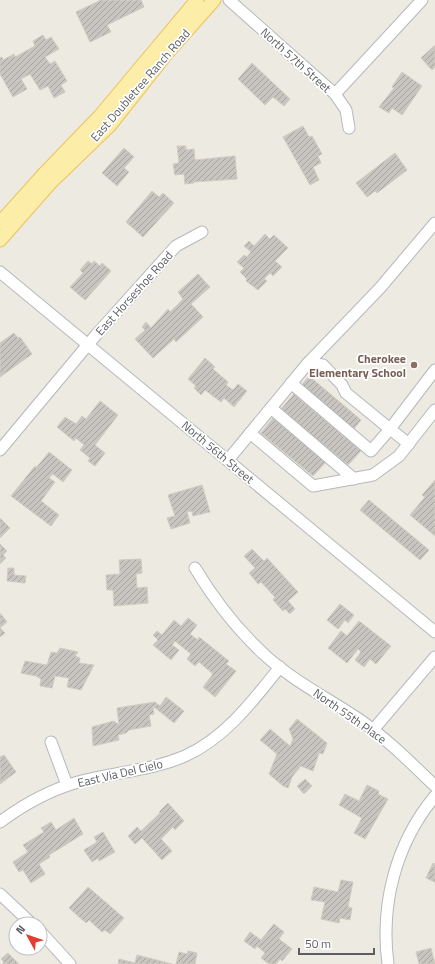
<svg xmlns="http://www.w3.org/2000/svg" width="435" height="964" viewBox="0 0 435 964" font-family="'Titillium Web',sans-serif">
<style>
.building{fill:url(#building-hatch);stroke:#d1ccc1}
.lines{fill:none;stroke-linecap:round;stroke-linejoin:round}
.minor-casing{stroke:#b5b8bc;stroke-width:13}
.major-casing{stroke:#ecc25c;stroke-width:15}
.minor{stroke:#fff;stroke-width:11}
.major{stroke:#fceda8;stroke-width:13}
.education-dot{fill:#8d6e63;stroke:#fff;stroke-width:1.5}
.labels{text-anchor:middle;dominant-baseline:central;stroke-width:3.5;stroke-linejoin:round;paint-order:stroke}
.street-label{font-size:12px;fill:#5b5e63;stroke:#fff}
.education-label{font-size:12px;font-weight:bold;fill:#785e54;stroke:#fff;text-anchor:end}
</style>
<defs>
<pattern id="building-hatch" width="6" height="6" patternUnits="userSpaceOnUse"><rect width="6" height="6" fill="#c8c5c0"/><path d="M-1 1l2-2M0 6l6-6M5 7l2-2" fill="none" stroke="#a5a3a0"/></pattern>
</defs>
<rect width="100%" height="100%" fill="#edeae2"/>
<!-- building -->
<g class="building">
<polygon points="101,0 141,0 144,7 107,25 111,32 90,42 76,12"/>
<polygon points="43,35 46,40 51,37 59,49 45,57 50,64 55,61 67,81 61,85 65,92 54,98 48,86 40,90 30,74 21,79 27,89 13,97 0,74 0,58 2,57 3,60 14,54 15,57 35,46 33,41"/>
<polygon points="435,45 435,67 432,70 421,58"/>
<polygon points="252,63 290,99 284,106 273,97 265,105 238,79"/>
<polygon points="402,72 422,86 402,115 392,108 389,113 379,107 394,88 392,87"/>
<polygon points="303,126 309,137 312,136 322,154 318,156 321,163 313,167 319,180 310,185 283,137"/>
<polygon points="177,146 186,146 186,150 194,149 195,160 235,156 237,179 194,182 194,183 185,184 184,174 175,175 173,164 179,163"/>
<polygon points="124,148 134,157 124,168 129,172 117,186 102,173"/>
<polygon points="395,153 407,170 377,193 375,191 367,197 356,183"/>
<polygon points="152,191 159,197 163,193 174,203 143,237 126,222"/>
<polygon points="265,234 270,239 274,235 288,248 275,261 282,267 273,276 270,273 264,279 267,281 258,290 246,281 247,279 240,272 244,268 237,262 244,255 247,257 251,252 244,246 249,241 254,246"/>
<polygon points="88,261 92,264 94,261 100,266 102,263 111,271 85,300 70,287 83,273 80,270"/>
<polygon points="198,274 210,287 191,304 203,317 176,342 174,339 153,358 135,339 145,330 142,327 146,322 151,328 168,309 170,312 183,299 178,292"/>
<polygon points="14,333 18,338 20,337 32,354 0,377 0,343"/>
<polygon points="205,358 215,367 213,369 228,382 226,385 233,390 238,384 247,391 234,407 224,398 221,402 205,390 201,395 194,388 196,386 188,379"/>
<polygon points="309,376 361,420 353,430 301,386"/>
<polygon points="294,394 361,451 348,465 281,409"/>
<polygon points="100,401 118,415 95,445 105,453 95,466 88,461 90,458 80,450 84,445 76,438 74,441 57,427 65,417 76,424 82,416 86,419"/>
<polygon points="273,418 326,462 313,476 261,433"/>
<polygon points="49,452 72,470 63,482 53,474 49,478 55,482 41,501 59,515 51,526 11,496 35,466 36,468"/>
<polygon points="435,480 435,536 410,515 425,497 422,495"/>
<polygon points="202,485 210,512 193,516 192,511 187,512 190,523 171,529 167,518 175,516 168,495"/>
<polygon points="369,500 429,550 420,560 360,510"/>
<polygon points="0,518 10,528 0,538"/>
<polygon points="0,544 7,551 3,555 6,558 0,564"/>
<polygon points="252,549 264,561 267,558 298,592 288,601 295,609 290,614 285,609 283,611 273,600 275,597 261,582 258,584 249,573 255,568 244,556"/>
<polygon points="141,559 142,573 136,574 137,588 147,587 148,603 114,606 113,590 107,590 106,575 120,574 119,560"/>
<polygon points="8,568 14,568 14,575 26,576 25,583 7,581"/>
<polygon points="340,604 354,615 348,623 345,620 338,629 327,620"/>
<polygon points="0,613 7,622 0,628 5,633 0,637"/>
<polygon points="188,618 197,625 190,634 198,640 199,637 229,661 226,664 236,671 215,697 203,687 213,674 199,662 195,666 187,659 191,654 175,641 172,645 179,650 171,660 153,645 158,640 153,635 157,631 162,635 174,620 181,626"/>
<polygon points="359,621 391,646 376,664 370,659 364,667 355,660 361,652 358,649 347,663 328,648 341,631 347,636"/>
<polygon points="60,648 78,652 75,656 80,658 79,663 94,665 81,690 67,687 69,678 55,676 52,688 40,686 41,679 36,676 21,673 25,661 47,665 51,652 57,653"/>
<polygon points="166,697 184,711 174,723 153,706 154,714 149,715 151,726 129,730 126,733 118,735 119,740 93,746 92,727 114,721 119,725 117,708 155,702 160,706"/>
<polygon points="297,719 327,743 323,754 319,753 313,771 301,766 292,777 288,788 283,786 269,774 277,754 260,740 270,729 290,746 293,739 289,729"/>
<polygon points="4,755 16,772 0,784 0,757"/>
<polygon points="305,779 312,786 304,794 297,786"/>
<polygon points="367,785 379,791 378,794 388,799 365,839 354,833 362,818 339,805 345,794 359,801"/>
<polygon points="168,803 184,821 175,830 173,827 161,839 172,851 162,860 142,838 135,844 128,836 137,827 141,831 160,813 159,812"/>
<polygon points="74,818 83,834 49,855 50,857 39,864 45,874 31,883 23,870 19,872 13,862 28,852 23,845 44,832 41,828 51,822 56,830"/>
<polygon points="103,832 115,852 99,861 98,858 92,862 84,850 97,842 94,837"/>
<polygon points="433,863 435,864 435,882 426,878"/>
<polygon points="341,880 353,882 348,907 352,908 350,920 340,918 339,923 321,919 325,902 311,900 314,887 338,892"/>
<polygon points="88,887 124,918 110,934 105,930 102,932 89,920 86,923 69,908"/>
<polygon points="274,924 284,932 279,939 292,949 282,961 280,959 276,964 269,964 261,958 265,953 257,946 255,949 244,941 250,932 261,940"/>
<polygon points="431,948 435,964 419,964 416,952"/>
<polygon points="188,951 197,953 195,964 176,964 179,952 187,954"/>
<polygon points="8,953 19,964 2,964 4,962 1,959"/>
<polygon points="137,955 172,964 118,964 119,959 135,963"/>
</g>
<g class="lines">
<defs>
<g id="minor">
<polyline points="229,0 335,94 346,110 349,128"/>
<polyline points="335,94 422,0"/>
<polyline points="0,272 435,632"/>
<polyline points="308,363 323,365 342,385 346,393 390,429 435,370"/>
<polyline points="291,383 371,451 390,429 409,444"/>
<polyline points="271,408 354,479"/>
<polyline points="250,433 313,486 373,475 399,456 435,410"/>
<polyline points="0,450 96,335 176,246 202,232"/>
<polyline points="228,460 308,363 380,288 435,223"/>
<path d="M195 568C215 601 238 631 267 657 295 682 329 699 360 720 387 739 411 763 435 786"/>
<polyline points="373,730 435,657"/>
<polyline points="51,742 67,785"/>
<path d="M0 822C23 805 50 790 78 782 114 772 150 771 185 756 225 738 253 701 280 667"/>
<polyline points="0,894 32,924"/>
<polyline points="40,931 70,964"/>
<path d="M388 964C380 904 396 843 435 796"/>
</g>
<g id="major">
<polyline points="0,223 44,174 100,116 197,0"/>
<polyline points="0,240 51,182 110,125 167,53 214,0"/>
</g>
</defs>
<!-- minor casing -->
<use href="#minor" class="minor-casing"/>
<!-- major casing -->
<use href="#major" class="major-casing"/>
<!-- minor -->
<use href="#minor" class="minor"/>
<!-- major -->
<use href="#major" class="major"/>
</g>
<!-- markers -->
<circle class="education-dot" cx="414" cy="365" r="4"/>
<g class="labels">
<!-- street labels -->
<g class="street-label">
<text transform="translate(296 60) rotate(42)">North 57th Street</text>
<text transform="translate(140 85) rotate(-49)">East Doubletree Ranch Road</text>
<text transform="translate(134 293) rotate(-48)">East Horseshoe Road</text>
<text transform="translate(218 452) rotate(40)">North 56th Street</text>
<text transform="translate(350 716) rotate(35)">North 55th Place</text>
<text transform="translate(120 773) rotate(-13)">East Via Del Cielo</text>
</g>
<!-- education labels -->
<g class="education-label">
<text x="406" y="358">Cherokee<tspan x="406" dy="14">Elementary School</tspan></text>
</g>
</g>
<!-- north arrow -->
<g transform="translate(28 936) rotate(310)"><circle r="19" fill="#ffffff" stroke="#bdbfc1"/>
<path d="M0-3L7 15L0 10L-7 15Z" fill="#e33d32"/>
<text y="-6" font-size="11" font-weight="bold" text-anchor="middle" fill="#5b5e63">N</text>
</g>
<!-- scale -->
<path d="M299 948v6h75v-6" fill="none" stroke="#5b5e63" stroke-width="2"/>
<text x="305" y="948" font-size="12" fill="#5b5e63" stroke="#ffffff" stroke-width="3" paint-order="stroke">50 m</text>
</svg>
